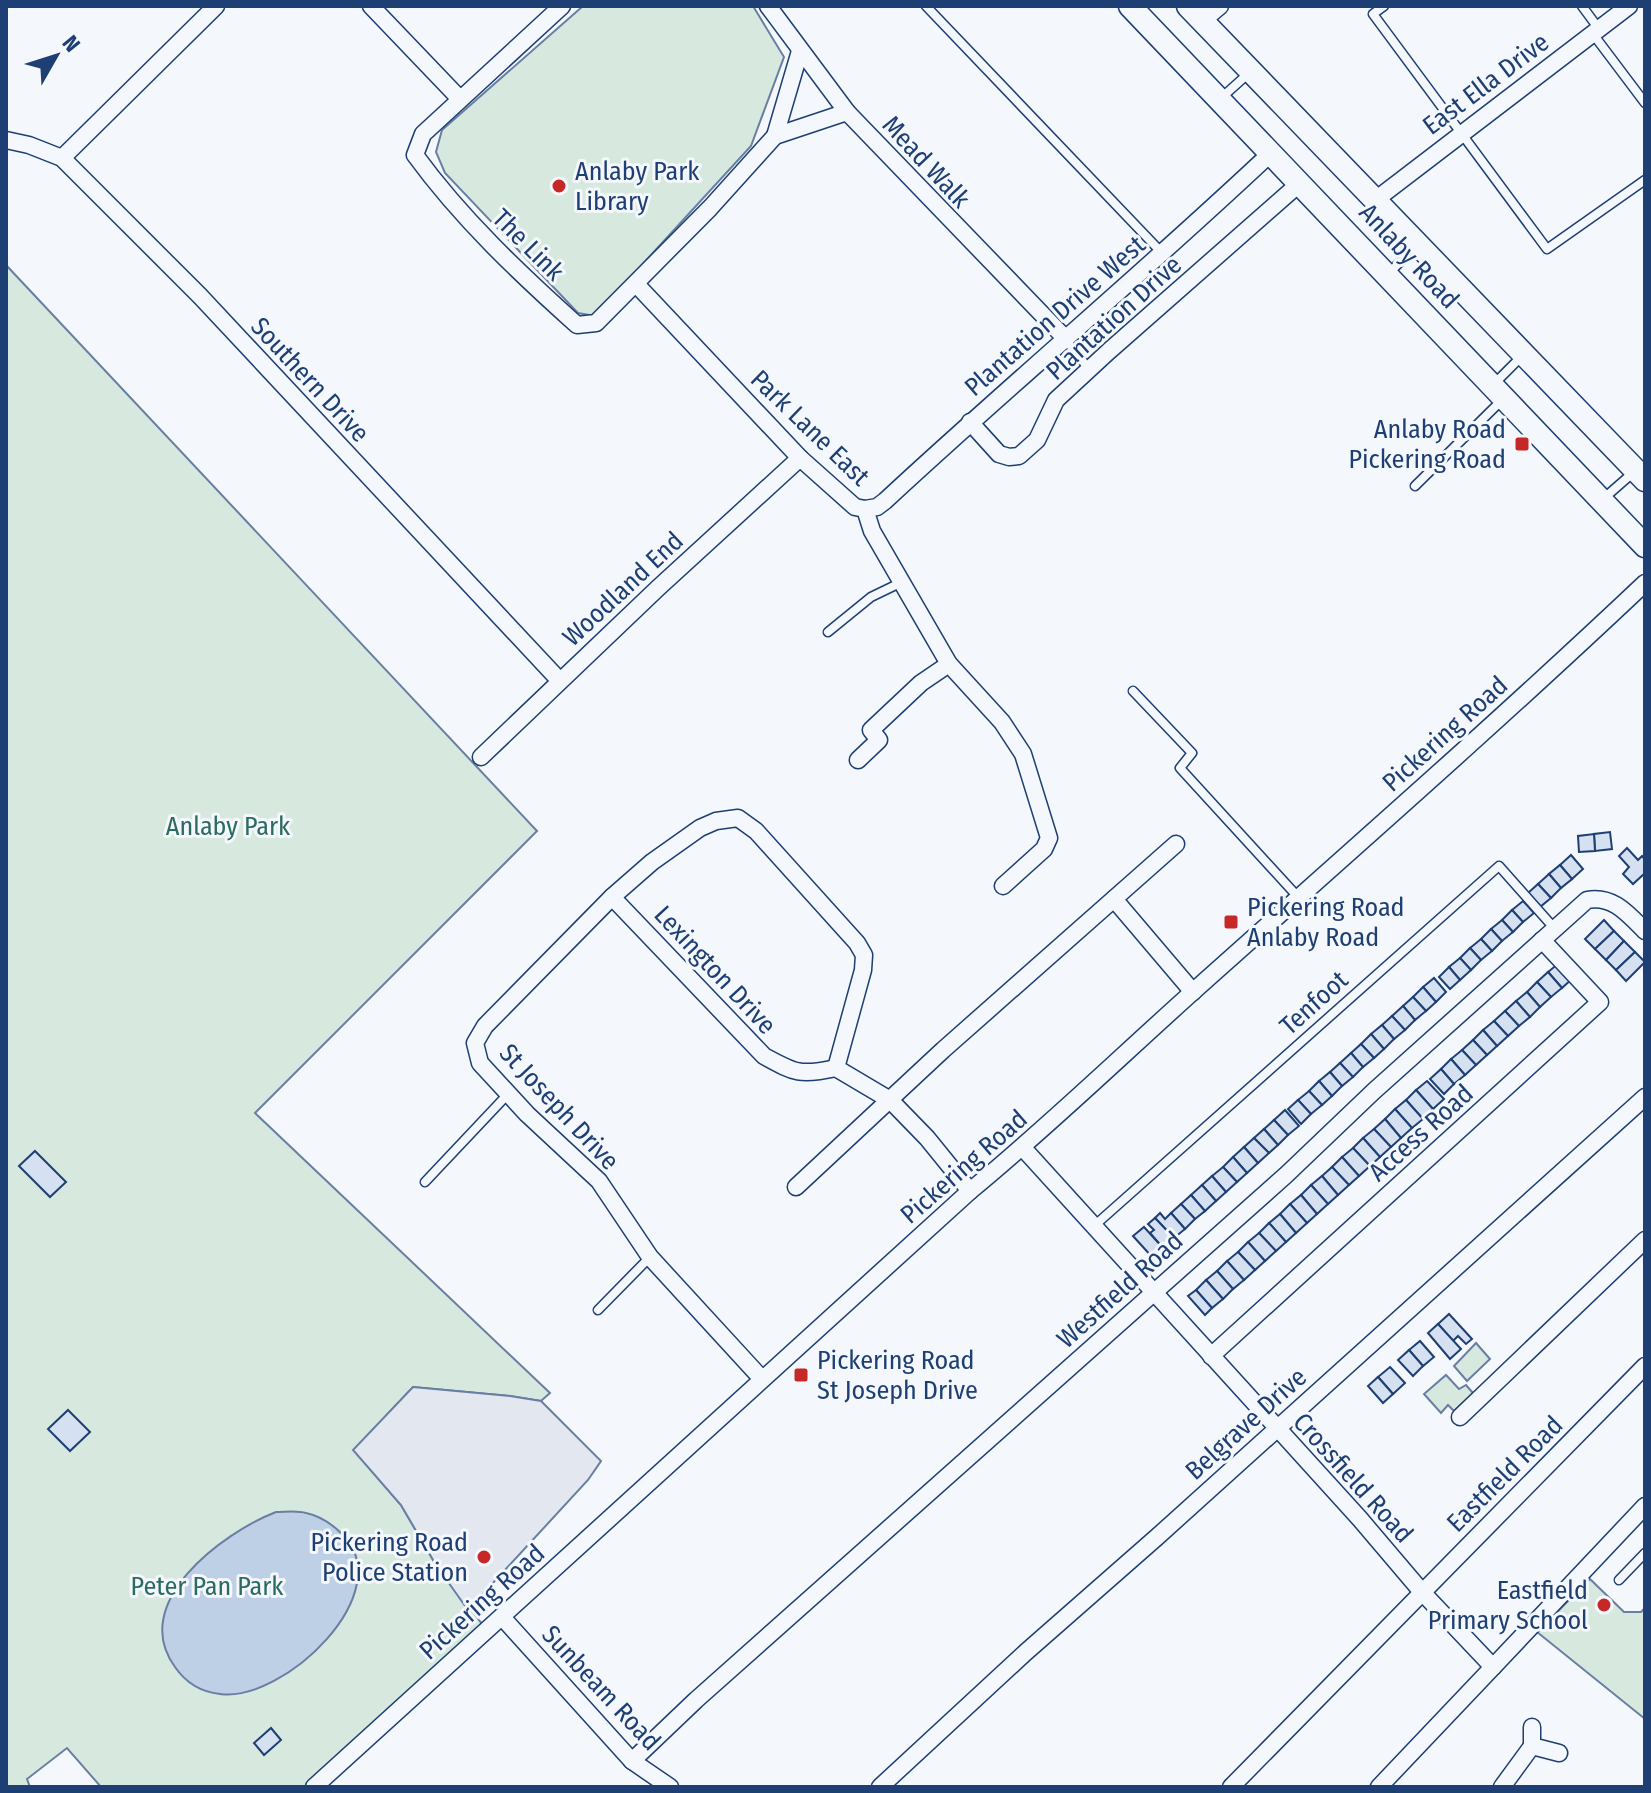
<svg xmlns="http://www.w3.org/2000/svg" width="1651" height="1793" viewBox="0 0 1651 1793" font-family="'Fira Sans Condensed',sans-serif">
<style>
.green{fill:#d7e8df;stroke:#687fa3;stroke-width:2}
.parking{fill:#e3e8f0;stroke:#687fa3;stroke-width:2}
.water{fill:#bed0e5;stroke:#687fa3;stroke-width:2}
.building{fill:#d5e0f0;stroke:#1d3f73;stroke-width:2}
.lines{fill:none;stroke-linecap:round;stroke-linejoin:round}
.service-casing{stroke:#1d3f73;stroke-width:11}
.minor-casing{stroke:#1d3f73;stroke-width:19}
.secondary-casing{stroke:#1d3f73;stroke-width:25}
.service{stroke:#f4f7fb;stroke-width:8}
.minor{stroke:#f4f7fb;stroke-width:16}
.secondary{stroke:#f4f7fb;stroke-width:22}
.poi-dot{fill:#c62828;stroke:#f4f7fb;stroke-width:3}
.labels{text-anchor:middle;dominant-baseline:central;stroke-width:6;stroke-linejoin:round;paint-order:stroke}
.street-label{font-size:26px;fill:#1d3f73;stroke:#f4f7fb}
.poi-label{font-size:26px;fill:#1d3f73;stroke:#f4f7fb;text-anchor:start}
.park-label{font-size:26px;fill:#2c6c60;stroke:#f4f7fb}
</style>
<rect width="100%" height="100%" fill="#f4f7fb"/>
<!-- green -->
<g class="green">
<polygon points="583,6 753,6 784,57 751,146 595,316 578,313 445,173 436,152 442,130"/>
<polygon points="6,265 537,831 255,1113 550,1393 541,1401 510,1396 413,1387 354,1450 401,1505 436,1565 482,1624 307,1787 101,1787 67,1748 27,1779 30,1787 6,1787"/>
<polygon points="1476,1343 1490,1359 1467,1381 1454,1366"/>
<polygon points="1446,1375 1459,1389 1466,1385 1473,1393 1454,1411 1448,1405 1441,1413 1424,1394"/>
<polygon points="1590,1579 1624,1612 1641,1612 1645,1608 1645,1719 1537,1632"/>
</g>
<!-- parking -->
<polygon class="parking" points="413,1387 510,1396 541,1401 601,1461 588,1480 468,1610 436,1565 401,1505 353,1450"/>
<!-- water -->
<path class="water" d="M276 1512C285 1512 297 1510 306 1513 320 1516 332 1524 342 1534 401 1592 283 1703 220 1694 201 1692 186 1683 175 1667 128 1603 222 1533 276 1512Z"/>
<!-- building -->
<g class="building">
<polygon points="1610,832 1612,849 1595,851 1594,834"/>
<polygon points="1594,834 1595,851 1579,852 1578,836"/>
<polygon points="1627,848 1638,860 1642,856 1645,860 1645,873 1633,884 1623,874 1629,867 1619,856"/>
<polygon points="1571,855 1583,869 1572,879 1560,865"/>
<polygon points="1560,865 1572,879 1561,888 1549,874"/>
<polygon points="1549,874 1561,888 1551,898 1538,884"/>
<polygon points="1538,884 1551,898 1540,907 1528,893"/>
<polygon points="1523,901 1534,913 1523,922 1512,910"/>
<polygon points="1512,910 1523,922 1513,932 1502,920"/>
<polygon points="1502,920 1513,932 1502,941 1491,929"/>
<polygon points="1604,920 1614,931 1595,949 1585,939"/>
<polygon points="1491,929 1502,941 1492,951 1481,939"/>
<polygon points="1614,931 1624,941 1606,960 1595,949"/>
<polygon points="1481,939 1492,951 1481,960 1470,948"/>
<polygon points="1624,941 1635,952 1616,970 1606,960"/>
<polygon points="1470,948 1481,960 1471,970 1460,958"/>
<polygon points="1635,952 1645,962 1626,981 1616,970"/>
<polygon points="1460,958 1471,970 1460,980 1449,967"/>
<polygon points="1559,963 1573,978 1562,988 1548,972"/>
<polygon points="1449,967 1460,980 1450,989 1439,977"/>
<polygon points="1548,972 1562,988 1551,997 1537,982"/>
<polygon points="1434,978 1446,992 1436,1002 1423,987"/>
<polygon points="1537,982 1551,997 1540,1007 1527,992"/>
<polygon points="1423,987 1436,1002 1426,1011 1413,997"/>
<polygon points="1527,992 1540,1007 1530,1017 1516,1001"/>
<polygon points="1413,997 1426,1011 1415,1020 1403,1006"/>
<polygon points="1516,1001 1530,1017 1519,1026 1505,1011"/>
<polygon points="1403,1006 1415,1020 1405,1030 1392,1016"/>
<polygon points="1505,1011 1519,1026 1508,1036 1494,1021"/>
<polygon points="1392,1016 1405,1030 1394,1039 1382,1025"/>
<polygon points="1494,1021 1508,1036 1497,1046 1483,1030"/>
<polygon points="1382,1025 1394,1039 1384,1049 1371,1034"/>
<polygon points="1483,1030 1497,1046 1487,1055 1473,1040"/>
<polygon points="1371,1034 1384,1049 1374,1058 1361,1044"/>
<polygon points="1473,1040 1487,1055 1476,1065 1462,1050"/>
<polygon points="1361,1044 1374,1058 1363,1067 1351,1053"/>
<polygon points="1462,1050 1476,1065 1465,1075 1451,1059"/>
<polygon points="1351,1053 1363,1067 1353,1077 1340,1063"/>
<polygon points="1451,1059 1465,1075 1454,1084 1441,1069"/>
<polygon points="1340,1063 1353,1077 1342,1086 1330,1072"/>
<polygon points="1441,1069 1454,1084 1444,1094 1430,1079"/>
<polygon points="1330,1072 1342,1086 1332,1096 1319,1081"/>
<polygon points="1319,1081 1332,1096 1322,1105 1309,1091"/>
<polygon points="1427,1081 1444,1099 1433,1109 1416,1090"/>
<polygon points="1416,1090 1433,1109 1423,1119 1406,1100"/>
<polygon points="1309,1091 1322,1105 1311,1114 1298,1100"/>
<polygon points="1298,1100 1311,1114 1301,1124 1288,1109"/>
<polygon points="1406,1100 1423,1119 1412,1128 1395,1109"/>
<polygon points="1395,1109 1412,1128 1401,1138 1385,1119"/>
<polygon points="1285,1110 1299,1126 1288,1135 1274,1120"/>
<polygon points="1385,1119 1401,1138 1391,1147 1374,1129"/>
<polygon points="1274,1120 1288,1135 1278,1145 1264,1129"/>
<polygon points="1264,1129 1278,1145 1269,1153 1254,1138"/>
<polygon points="1374,1129 1391,1147 1380,1157 1363,1138"/>
<polygon points="1254,1138 1269,1153 1258,1163 1244,1147"/>
<polygon points="1363,1138 1380,1157 1370,1166 1353,1148"/>
<polygon points="1244,1147 1258,1163 1247,1173 1233,1157"/>
<polygon points="1353,1148 1370,1166 1359,1176 1342,1157"/>
<polygon points="35,1151 66,1182 50,1197 19,1166"/>
<polygon points="1233,1157 1247,1173 1237,1182 1223,1167"/>
<polygon points="1342,1157 1359,1176 1349,1185 1332,1167"/>
<polygon points="1223,1167 1237,1182 1226,1192 1212,1176"/>
<polygon points="1332,1167 1349,1185 1338,1195 1322,1176"/>
<polygon points="1212,1176 1226,1192 1216,1201 1202,1185"/>
<polygon points="1322,1176 1338,1195 1328,1204 1311,1185"/>
<polygon points="1202,1185 1216,1201 1205,1211 1191,1195"/>
<polygon points="1311,1185 1328,1204 1317,1214 1301,1195"/>
<polygon points="1191,1195 1205,1211 1195,1219 1181,1204"/>
<polygon points="1301,1195 1317,1214 1307,1223 1290,1204"/>
<polygon points="1181,1204 1195,1219 1185,1229 1171,1213"/>
<polygon points="1290,1204 1307,1223 1296,1233 1280,1214"/>
<polygon points="1160,1213 1165,1219 1171,1213 1185,1229 1174,1238 1155,1218"/>
<polygon points="1280,1214 1296,1233 1286,1242 1269,1223"/>
<polygon points="1155,1218 1174,1238 1163,1248 1150,1233 1154,1230 1148,1224"/>
<polygon points="1269,1223 1286,1242 1276,1251 1259,1233"/>
<polygon points="1144,1227 1163,1248 1153,1258 1133,1236"/>
<polygon points="1259,1233 1276,1251 1265,1261 1248,1242"/>
<polygon points="1248,1242 1265,1261 1255,1270 1238,1252"/>
<polygon points="1238,1252 1255,1270 1244,1280 1227,1261"/>
<polygon points="1227,1261 1244,1280 1233,1289 1217,1271"/>
<polygon points="1217,1271 1233,1289 1223,1299 1206,1280"/>
<polygon points="1206,1280 1223,1299 1212,1308 1196,1290"/>
<polygon points="1196,1290 1212,1308 1205,1315 1188,1296"/>
<polygon points="1449,1314 1472,1339 1466,1344 1458,1336 1453,1341 1438,1324"/>
<polygon points="1438,1324 1461,1349 1450,1359 1428,1333"/>
<polygon points="1420,1341 1434,1357 1423,1366 1409,1350"/>
<polygon points="1409,1350 1423,1366 1413,1376 1398,1360"/>
<polygon points="1390,1367 1405,1383 1393,1394 1378,1377"/>
<polygon points="1378,1377 1393,1394 1383,1403 1368,1386"/>
<polygon points="68,1410 90,1432 70,1451 48,1429"/>
<polygon points="271,1728 281,1740 264,1755 254,1743"/>
</g>
<g class="lines">
<defs>
<g id="service">
<polyline points="926,6 1163,254"/>
<polyline points="1384,6 1373,14 1547,249 1645,180"/>
<polyline points="1582,6 1599,29"/>
<polyline points="1593,34 1645,103"/>
<polyline points="1220,99 1249,73"/>
<polyline points="1389,273 1416,246"/>
<polyline points="1065,339 1089,369"/>
<polyline points="1493,385 1523,355"/>
<polyline points="1415,486 1503,399"/>
<polyline points="1603,499 1635,471"/>
<polyline points="828,632 871,597 902,582"/>
<polyline points="1133,691 1192,753 1180,768 1298,897"/>
<polyline points="425,1182 508,1094"/>
<polyline points="1094,1226 1499,866 1555,929"/>
<polyline points="598,1310 650,1257"/>
<polyline points="1619,1580 1645,1553"/>
</g>
<g id="minor">
<polyline points="371,6 460,99"/>
<path d="M562 6 423 134 415 155C461 218 519 273 577 325L596 323 710 208 775 136 847 112"/>
<polyline points="768,6 847,112 1065,338"/>
<polyline points="1202,21 1220,6"/>
<polyline points="775,136 800,51"/>
<polyline points="6,140 29,145 62,158 200,296 560,681"/>
<polyline points="62,158 216,6"/>
<polyline points="1374,201 1629,6"/>
<polyline points="636,284 800,458 855,507 865,509 872,531 949,664 1002,722 1023,754 1049,838 1044,849 1003,886"/>
<polyline points="970,422 999,454 1009,457 1019,456 1037,440 1056,400 1109,351 1300,183"/>
<path d="M865 509 877 507 885 501C1012 383 1146 271 1272 152"/>
<polyline points="481,757 658,588 800,458"/>
<polyline points="858,760 879,740 871,730 921,683 949,664"/>
<path d="M612 897 764 1056C795 1073 800 1076 836 1068"/>
<polyline points="1114,899 1193,992"/>
<polyline points="1023,1148 1360,1519 1422,1592 1493,1667 1645,1506"/>
<polyline points="796,1187 943,1050 1176,844"/>
<polyline points="1211,1356 1600,1002 1542,940"/>
<polyline points="762,1379 650,1257 599,1181 527,1114 480,1063 475,1043 485,1026 612,897 652,862 700,828 716,821 738,818 756,831 857,943 864,955 863,970 836,1068 890,1100 927,1138 970,1191"/>
<polyline points="1460,1417 1645,1240"/>
<polyline points="502,1617 632,1761 670,1787"/>
<polyline points="1532,1727 1532,1746 1559,1753"/>
<path d="M632 1761 696 1700 1286 1175 1374 1091 1587 900C1613 895 1628 914 1645 931"/>
<path d="M314 1787 970 1191C1048 1127 1120 1057 1196 989 1346 855 1498 722 1645 583"/>
<polyline points="880,1787 1026,1652 1157,1537 1645,1097"/>
<polyline points="1231,1787 1645,1366"/>
<polyline points="1379,1787 1493,1667"/>
<polyline points="1502,1787 1532,1746"/>
</g>
<g id="secondary">
<polyline points="1130,6 1645,546"/>
<polyline points="1188,6 1645,480"/>
</g>
</defs>
<!-- service casing -->
<use href="#service" class="service-casing"/>
<!-- minor casing -->
<use href="#minor" class="minor-casing"/>
<!-- secondary casing -->
<use href="#secondary" class="secondary-casing"/>
<!-- service -->
<use href="#service" class="service"/>
<!-- minor -->
<use href="#minor" class="minor"/>
<!-- secondary -->
<use href="#secondary" class="secondary"/>
</g>
<!-- markers -->
<g class="poi-dot">
<circle cx="559" cy="186" r="8"/>
<rect x="1514" y="436" width="16" height="16" rx="4"/>
<rect x="1223" y="914" width="16" height="16" rx="4"/>
<rect x="793" y="1367" width="16" height="16" rx="4"/>
<circle cx="484" cy="1557" r="8"/>
<circle cx="1604" cy="1605" r="8"/>
</g>
<g class="labels">
<!-- street labels -->
<g class="street-label">
<text transform="translate(1486 84) rotate(-37)">East Ella Drive</text>
<text transform="translate(926 162) rotate(47)">Mead Walk</text>
<text transform="translate(528 245) rotate(45)">The Link</text>
<text transform="translate(1409 256) rotate(47)">Anlaby Road</text>
<text transform="translate(1055 316) rotate(-41)">Plantation Drive West</text>
<text transform="translate(1114 318) rotate(-42)">Plantation Drive</text>
<text transform="translate(310 380) rotate(47)">Southern Drive</text>
<text transform="translate(810 428) rotate(44)">Park Lane East</text>
<text transform="translate(623 589) rotate(-43)">Woodland End</text>
<text transform="translate(1445 734) rotate(-42)">Pickering Road</text>
<text transform="translate(715 970) rotate(47)">Lexington Drive</text>
<text transform="translate(1314 1003) rotate(-42)">Tenfoot</text>
<text transform="translate(559 1107) rotate(47)">St Joseph Drive</text>
<text transform="translate(1421 1133) rotate(-42)">Access Road</text>
<text transform="translate(964 1167) rotate(-41)">Pickering Road</text>
<text transform="translate(1120 1290) rotate(-42)">Westfield Road</text>
<text transform="translate(1246 1424) rotate(-42)">Belgrave Drive</text>
<text transform="translate(1505 1474) rotate(-45)">Eastfield Road</text>
<text transform="translate(1353 1478) rotate(48)">Crossfield Road</text>
<text transform="translate(482 1602) rotate(-42)">Pickering Road</text>
<text transform="translate(601 1688) rotate(47)">Sunbeam Road</text>
</g>
<!-- poi labels -->
<g class="poi-label">
<text x="575" y="171">Anlaby Park<tspan x="575" dy="30">Library</tspan></text>
<text x="1506" y="429" text-anchor="end">Anlaby Road<tspan x="1506" dy="30">Pickering Road</tspan></text>
<text x="1247" y="907">Pickering Road<tspan x="1247" dy="30">Anlaby Road</tspan></text>
<text x="817" y="1360">Pickering Road<tspan x="817" dy="30">St Joseph Drive</tspan></text>
<text x="468" y="1542" text-anchor="end">Pickering Road<tspan x="468" dy="30">Police Station</tspan></text>
<text x="1588" y="1590" text-anchor="end">Eastfield<tspan x="1588" dy="30">Primary School</tspan></text>
</g>
<!-- park labels -->
<g class="park-label">
<text x="228" y="826">Anlaby Park</text>
<text x="207" y="1586">Peter Pan Park</text>
</g>
</g>
<!-- border -->
<rect width="1651" height="1793" fill="none" stroke="#1d3f73" stroke-width="16"/>
<!-- north arrow -->
<g transform="translate(56 56) rotate(51)" stroke="#f4f7fb" stroke-width="6" paint-order="stroke">
<path d="M0-6L14 30L0 20L-14 30Z" fill="#1d3f73"/>
<text y="-12" font-size="22" font-weight="bold" text-anchor="middle" fill="#1d3f73">N</text>
</g>
</svg>
